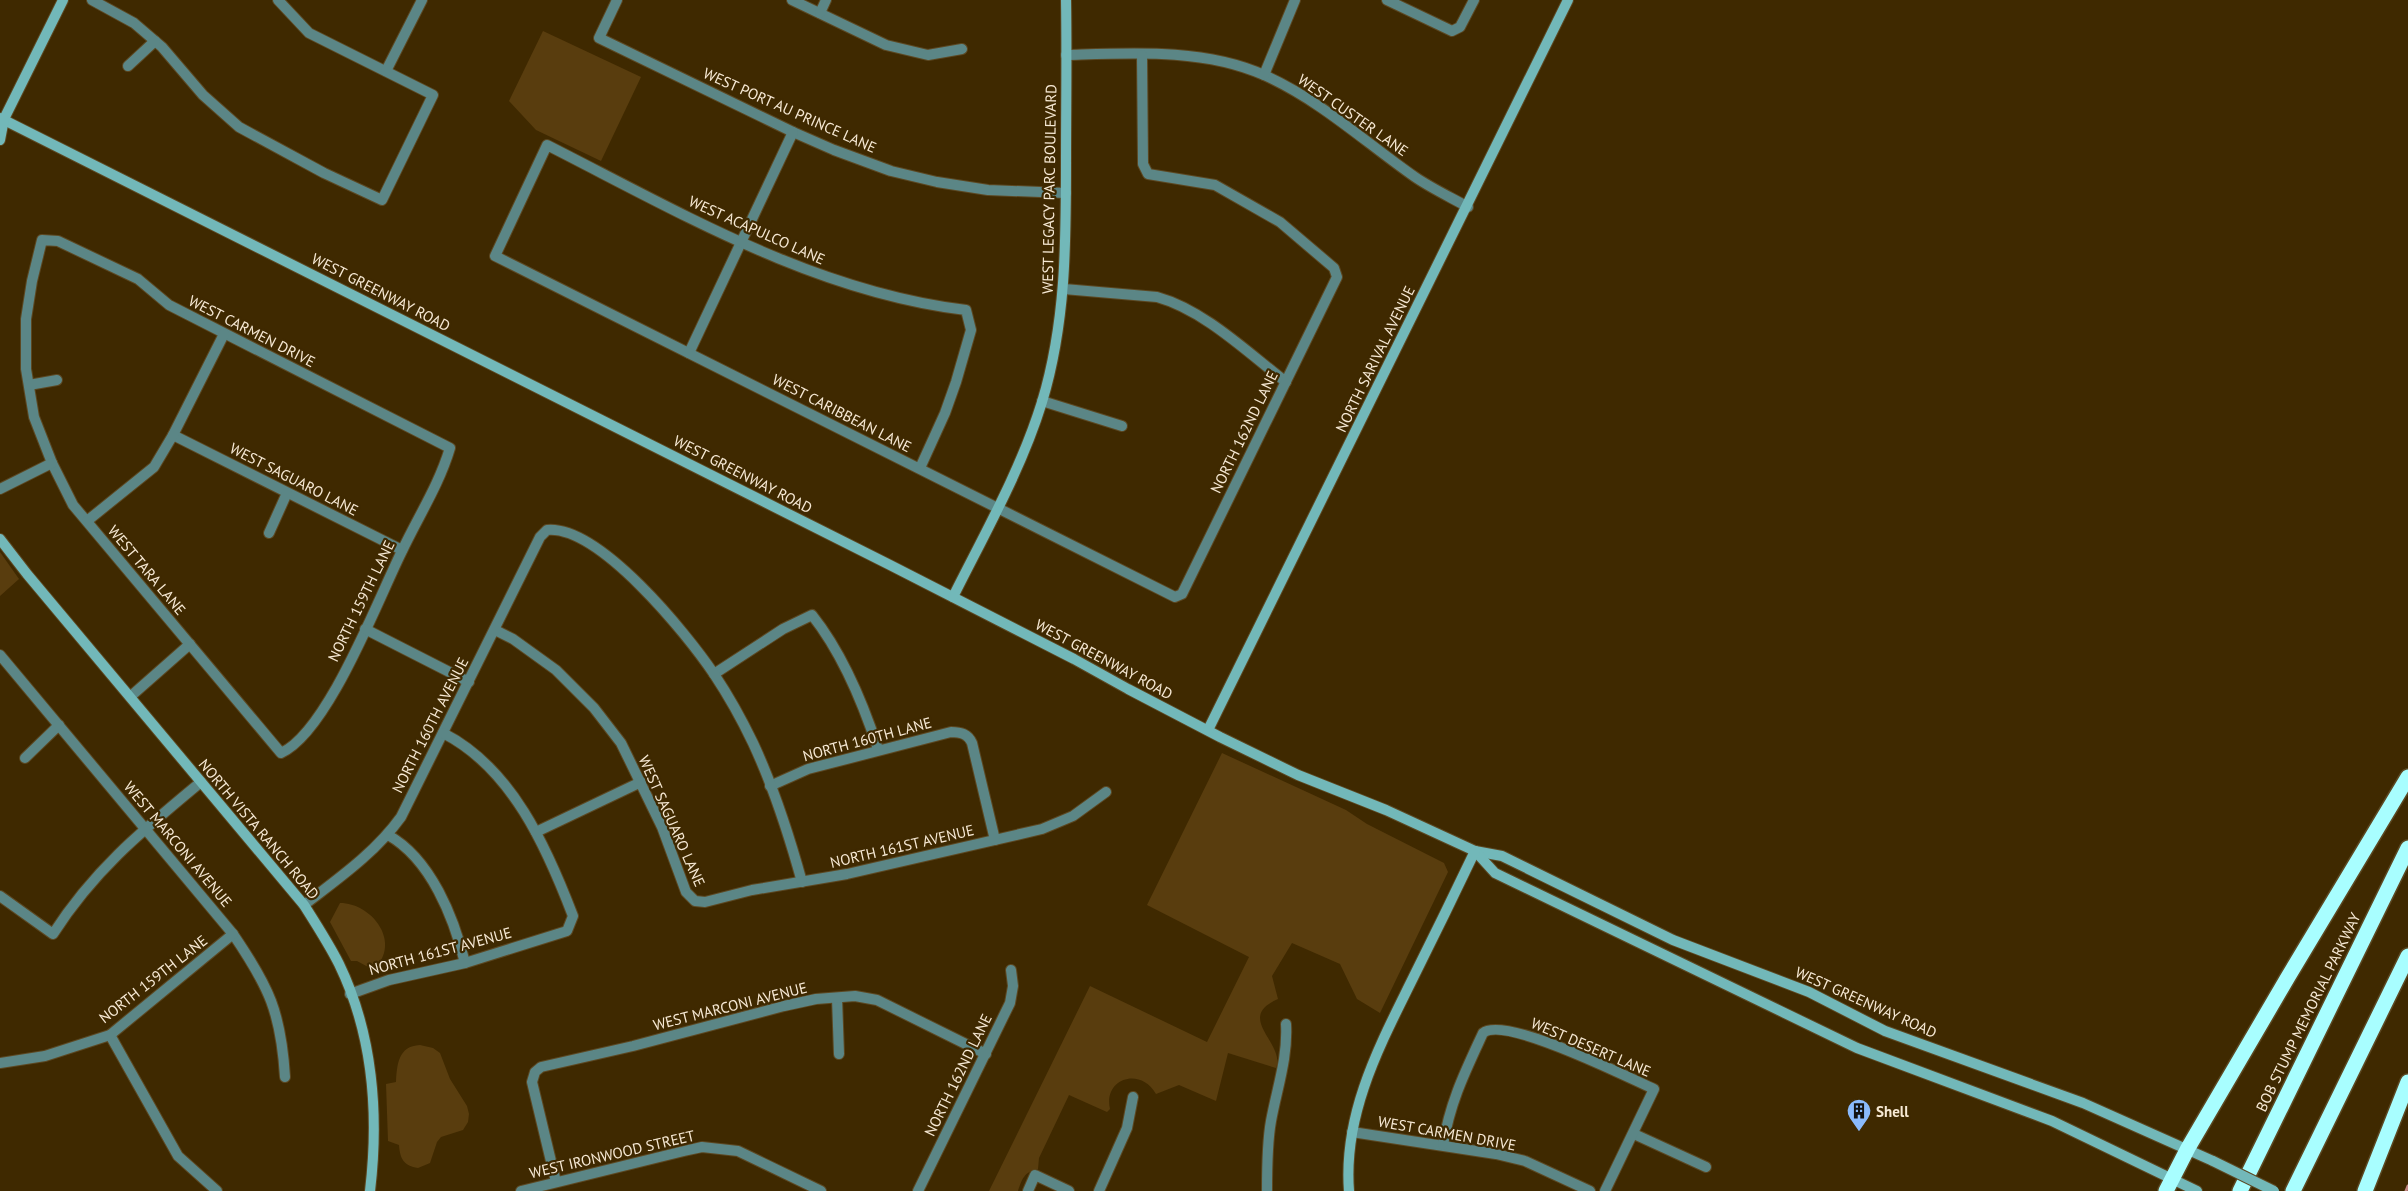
<svg xmlns="http://www.w3.org/2000/svg" width="2408" height="1191" viewBox="0 0 2408 1191" font-family="'PT Sans',sans-serif">
<style>
.green{fill:#593d0e}
.lines{fill:none;stroke-linecap:round;stroke-linejoin:round}
.stream{stroke:#c38784;stroke-width:3}
.street-casing{stroke:#5c4822;stroke-width:12}
.secondary-casing{stroke:#5c4822;stroke-width:12}
.highway-casing{stroke:#5c4822;stroke-width:18}
.street{stroke:#5b8686;stroke-width:10}
.secondary{stroke:#72b8b9;stroke-width:10}
.highway{stroke:#a8feff;stroke-width:15}
.secondary-bridge-casing{stroke:#5c4822;stroke-width:12;stroke-linecap:butt}
.secondary-bridge{stroke:#72b8b9;stroke-width:10}
.labels{text-anchor:middle;dominant-baseline:central;stroke-width:4.5;stroke-linejoin:round;paint-order:stroke}
.street-label{font-size:15px;fill:#f7e9d4;stroke:#3f2900}
.poi-label{font-size:15px;font-weight:bold;fill:#f7e9d4;stroke:#3f2900;text-anchor:start}
</style>
<rect width="100%" height="100%" fill="#3f2900"/>
<!-- green -->
<g class="green">
<polygon points="543,31 641,77 601,161 536,130 509,101"/>
<polygon points="0,552 19,579 0,596"/>
<path d="M1222 753 1346 810 1367 824 1444 863 1448 872 1380 1013 1357 999 1340 964 1292 943 1272 976 1278 999C1234 1018 1286 1043 1276 1068L1228 1053 1216 1101 1179 1085 1156 1094C1140 1066 1103 1079 1110 1109L1107 1112 1069 1095 1039 1158 1038 1169C1024 1172 1022 1179 1018 1191H989L1090 986 1207 1042 1249 957 1147 905Z"/>
<path d="M340 903C371 903 400 940 377 966L370 968 357 961H351L330 922Z"/>
<path d="M420 1045 433 1048 440 1053 450 1079 467 1106 469 1114 468 1122 463 1130 441 1137 437 1142 430 1163 418 1168C404 1166 400 1159 399 1145L388 1141 386 1084 396 1082C397 1065 398 1046 420 1045Z"/>
</g>
<g class="lines">
<!-- stream -->
<polyline class="stream" points="2406,1191 2408,1186"/>
<defs>
<g id="street">
<polyline points="92,0 134,23 162,47 203,95 239,127 324,173 382,200 433,95 309,33 278,0"/>
<polyline points="617,0 599,38 793,132 834,150 891,171 937,182 988,190 1066,193"/>
<polyline points="792,0 886,45 928,55 962,49"/>
<polyline points="1387,0 1452,31 1460,27 1474,0"/>
<polyline points="820,13 826,0"/>
<path d="M1066 55C1131 53 1204 48 1264 75 1320 100 1365 142 1415 177 1431 188 1450 197 1468 207"/>
<polyline points="128,66 155,41"/>
<polyline points="386,71 422,0"/>
<polyline points="1264,75 1295,0"/>
<path d="M42 240 58 241 138 279 169 305 450 448C439 485 418 517 402 551 378 599 328 732 281 753L73 505 52 463 34 417 26 369V319L32 281Z"/>
<path d="M1064 289 1157 297C1204 310 1247 352 1286 382"/>
<polyline points="689,353 793,132"/>
<polyline points="29,385 57,380"/>
<polyline points="1042,401 1122,426"/>
<polyline points="173,435 402,550"/>
<path d="M920 468 945 413 956 382 971 330 966 310C815 292 681 213 547 145L495 256 1175 597 1182 594 1337 277 1334 268 1280 222 1215 185 1148 174 1143 164 1142 55"/>
<polyline points="0,489 52,463"/>
<polyline points="87,521 154,467 173,435 224,334"/>
<polyline points="269,533 287,493"/>
<polyline points="365,629 469,682"/>
<polyline points="495,630 513,639 556,670 594,708 621,743 662,827 686,892 695,901 705,902 752,890 847,874 1042,829 1073,816 1106,792"/>
<path d="M0 655 233 934C269 987 281 1012 285 1077"/>
<path d="M714 674 783 629 812 615C843 654 863 703 878 749"/>
<polyline points="131,696 190,644"/>
<polyline points="25,758 59,725"/>
<path d="M770 786 808 769 951 732C961 732 968 734 972 743L995 840"/>
<polyline points="536,832 641,782"/>
<path d="M388 835C431 859 454 918 465 963"/>
<path d="M0 896 53 934C95 869 142 831 201 782"/>
<path d="M304 905C339 878 375 853 401 817L540 537 547 530C599 525 687 634 714 674 728 695 742 720 753 743 774 788 789 835 802 882"/>
<path d="M350 994 389 980 465 963 567 931 573 916C547 848 512 768 443 733"/>
<polyline points="837,998 839,1054"/>
<polyline points="110,1035 178,1156 217,1191"/>
<polyline points="0,1063 45,1056 110,1035 233,934"/>
<polyline points="1352,1132 1496,1154 1525,1161 1590,1191"/>
<polyline points="1634,1134 1706,1167"/>
<path d="M1443 1145C1450 1102 1465 1072 1483 1033 1505 1015 1627 1077 1654 1089L1605 1191"/>
<polyline points="556,1182 532,1082 535,1072 541,1067 633,1046 784,1006 816,999 855,996 877,1000 986,1054"/>
<polyline points="521,1191 684,1151 702,1147 738,1151 821,1191"/>
<polyline points="918,1191 1010,1003 1013,986 1011,970"/>
<polyline points="1028,1191 1035,1175 1069,1191"/>
<polyline points="1099,1191 1127,1128 1133,1097"/>
<path d="M1267 1191C1267 1168 1267 1143 1271 1121 1277 1088 1288 1058 1286 1024"/>
</g>
<g id="secondary">
<polyline points="0,118 890,565 1074,659 1128,689 1220,737 1298,775 1386,810 1475,851 1502,856 1673,940 1809,992 1885,1031 2083,1103 2213,1161"/>
<polyline points="0,140 4,119 63,0"/>
<path d="M0 539 27 574 304 905C316 924 329 944 339 964 373 1034 379 1115 370 1191"/>
<path d="M953 597C985 533 1021 470 1042 402 1066 323 1066 243 1066 162 1066 108 1067 54 1066 0"/>
<polyline points="1208,730 1568,0"/>
<polyline points="1475,851 1495,873 1857,1048 2052,1121 2197,1191"/>
<path d="M1349 1191C1343 1113 1380 1045 1413 978 1434 936 1455 893 1475 851"/>
</g>
<g id="highway">
<polyline points="2166,1191 2188,1148 2288,977 2408,777"/>
<polyline points="2240,1191 2408,848"/>
<polyline points="2293,1191 2408,956"/>
<polyline points="2365,1191 2408,1082"/>
</g>
</defs>
<!-- street casing -->
<use href="#street" class="street-casing"/>
<!-- secondary casing -->
<use href="#secondary" class="secondary-casing"/>
<!-- highway casing -->
<use href="#highway" class="highway-casing"/>
<!-- street -->
<use href="#street" class="street"/>
<!-- secondary -->
<use href="#secondary" class="secondary"/>
<!-- highway -->
<use href="#highway" class="highway"/>
<defs>
<polyline id="secondary-bridge" points="2213,1161 2274,1191"/>
</defs>
<!-- secondary-bridge casing -->
<use href="#secondary-bridge" class="secondary-bridge-casing"/>
<!-- secondary-bridge -->
<use href="#secondary-bridge" class="secondary-bridge"/>
</g>
<!-- icons -->
<defs>
<symbol id="building-pin" viewBox="-11 -11 22 30"><path d="M0 17L-7.5 6A9.5 9.5 0 1 1 7.5 6Z" fill="#8abafc" stroke="#3f2900"/><path d="M-4-6H4V6H1V3H-1V6H-4ZM-2.5-4.3h1.7v1.8h-1.7ZM.8-4.3h1.7v1.8H.8ZM-2.5-1h1.7V.8h-1.7ZM.8-1h1.7V.8H.8Z" fill="#111"/></symbol>
</defs>
<g fill-rule="evenodd">
<use href="#building-pin" x="1845" y="1097" width="28" height="38"/>
</g>
<g class="labels">
<!-- street labels -->
<g class="street-label">
<text transform="translate(790 110) rotate(24)">WEST PORT AU PRINCE LANE</text>
<text transform="translate(1353 115) rotate(35)">WEST CUSTER LANE</text>
<text transform="translate(1049 189) rotate(-89)">WEST LEGACY PARC BOULEVARD</text>
<text transform="translate(757 230) rotate(24)">WEST ACAPULCO LANE</text>
<text transform="translate(381 292) rotate(27)">WEST GREENWAY ROAD</text>
<text transform="translate(252 331) rotate(27)">WEST CARMEN DRIVE</text>
<text transform="translate(1375 359) rotate(-64)">NORTH SARIVAL AVENUE</text>
<text transform="translate(842 413) rotate(27)">WEST CARIBBEAN LANE</text>
<text transform="translate(1244 432) rotate(-64)">NORTH 162ND LANE</text>
<text transform="translate(743 474) rotate(27)">WEST GREENWAY ROAD</text>
<text transform="translate(294 479) rotate(27)">WEST SAGUARO LANE</text>
<text transform="translate(147 570) rotate(50)">WEST TARA LANE</text>
<text transform="translate(361 601) rotate(-64)">NORTH 159TH LANE</text>
<text transform="translate(1104 659) rotate(28)">WEST GREENWAY ROAD</text>
<text transform="translate(430 725) rotate(-63)">NORTH 160TH AVENUE</text>
<text transform="translate(867 739) rotate(-15)">NORTH 160TH LANE</text>
<text transform="translate(672 821) rotate(66)">WEST SAGUARO LANE</text>
<text transform="translate(259 829) rotate(50)">NORTH VISTA RANCH ROAD</text>
<text transform="translate(178 844) rotate(50)">WEST MARCONI AVENUE</text>
<text transform="translate(902 846) rotate(-13)">NORTH 161ST AVENUE</text>
<text transform="translate(440 951) rotate(-15)">NORTH 161ST AVENUE</text>
<text transform="translate(153 979) rotate(-38)">NORTH 159TH LANE</text>
<text transform="translate(1866 1002) rotate(24)">WEST GREENWAY ROAD</text>
<text transform="translate(730 1006) rotate(-14)">WEST MARCONI AVENUE</text>
<text transform="translate(2308 1012) rotate(-64)">BOB STUMP MEMORIAL PARKWAY</text>
<text transform="translate(1591 1047) rotate(23)">WEST DESERT LANE</text>
<text transform="translate(958 1075) rotate(-64)">NORTH 162ND LANE</text>
<text transform="translate(1447 1133) rotate(10)">WEST CARMEN DRIVE</text>
<text transform="translate(612 1154) rotate(-13)">WEST IRONWOOD STREET</text>
</g>
<!-- poi labels -->
<g class="poi-label">
<text x="1876" y="1111">Shell</text>
</g>
</g>
</svg>
